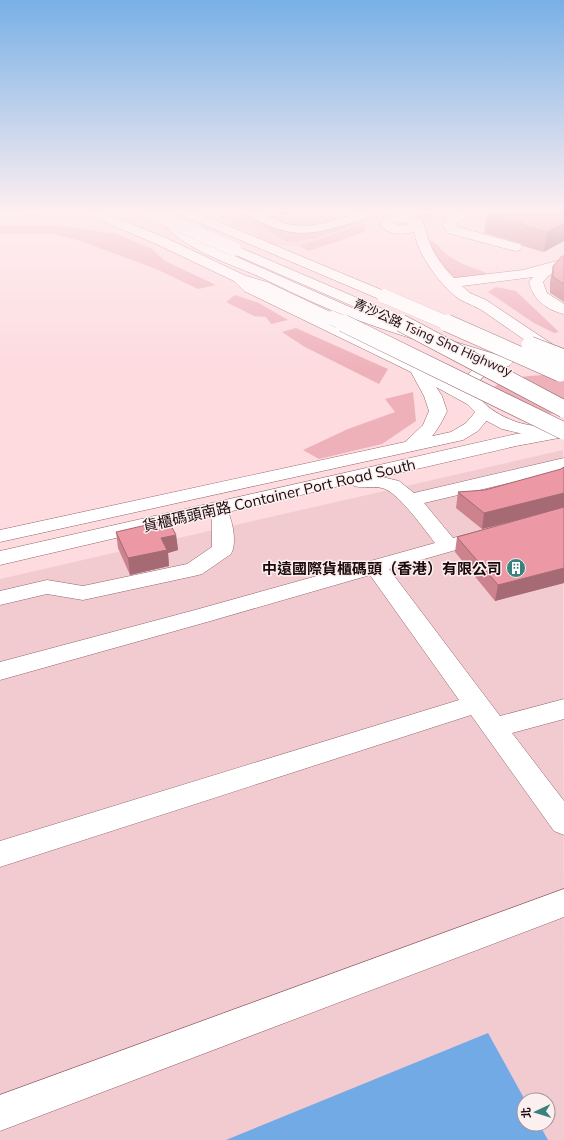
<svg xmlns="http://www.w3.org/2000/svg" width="564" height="1140" viewBox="0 0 564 1140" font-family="Mulish,'Noto Sans TC',sans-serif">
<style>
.built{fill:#f1cbd0;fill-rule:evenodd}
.green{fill:#eeb1ba}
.water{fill:#71aae4}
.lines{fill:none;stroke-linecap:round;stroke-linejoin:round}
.minor-casing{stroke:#95656c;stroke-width:1}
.major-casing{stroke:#95656c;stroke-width:1}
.highway-casing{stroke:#95656c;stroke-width:1}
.minor{fill:#fff;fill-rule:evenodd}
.major{fill:#fff;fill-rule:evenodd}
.highway{fill:#fff;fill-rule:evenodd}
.highway-bridge-far1-casing{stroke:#95656c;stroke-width:14;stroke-linecap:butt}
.highway-bridge-casing{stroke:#95656c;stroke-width:18;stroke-linecap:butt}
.highway-bridge-far1{stroke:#fff;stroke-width:14}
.highway-bridge{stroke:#fff;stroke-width:17}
.wall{fill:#cc838e}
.shaded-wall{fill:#a66a74}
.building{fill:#ed98a5;stroke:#a66a74}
.labels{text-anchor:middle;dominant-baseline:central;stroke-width:3;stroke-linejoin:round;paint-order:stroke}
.far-street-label{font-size:13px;fill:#1c0a0d;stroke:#fbeff0}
.street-label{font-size:15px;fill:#1c0a0d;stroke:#fbeff0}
.poi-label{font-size:15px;font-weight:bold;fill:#1c0a0d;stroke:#fbeff0;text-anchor:end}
</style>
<rect width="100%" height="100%" fill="#fddbdf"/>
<!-- built -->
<g class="built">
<polygon points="207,211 395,211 390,214 298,246 274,245"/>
<path d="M563 450 564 1140H0V579ZM524 1100H548V1124H524Z"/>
</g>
<!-- green -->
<g class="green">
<polygon points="420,211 435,211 433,215 433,222 423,223 418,220 416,215"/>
<polygon points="261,220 309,233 342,226 349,227 316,238 287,242 255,223"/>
<polygon points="366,223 365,232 309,251 299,246"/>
<polygon points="0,226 61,226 117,234 152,249 165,261 216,285 198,289 156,269 78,240 54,234 0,234"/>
<path d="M426 240C440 243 437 246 446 254 458 263 473 268 487 273L486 274 452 279 439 262Z"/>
<polygon points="496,287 516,291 559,332 554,333 534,323 488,292"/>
<polygon points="235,295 259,303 288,320 271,324 266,317 254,316 226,302"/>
<polygon points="296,328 388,369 379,384 305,347 282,332"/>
<path d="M544 375H564V413L544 414 493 389C501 377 530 376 544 375Z"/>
<polygon points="413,392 416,421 382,444 319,459 303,450 348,429 395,412 385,399"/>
</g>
<!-- water -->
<polygon class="water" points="488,1033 525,1100 524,1124 539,1124 548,1140 226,1140"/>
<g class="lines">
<defs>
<g id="minor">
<polygon points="2,211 40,211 38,214 34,215 6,218 2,217 0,214"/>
<path d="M242 211H257L285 224 306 226 325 223 362 211H376C371 218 360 220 352 223 304 238 288 237 244 214Z"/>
<polygon points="460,211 475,211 456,224 458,227 520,244 522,247 520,250 515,251 448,233 443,225 448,218"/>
<polygon points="490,211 510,211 564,225 564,233 492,214"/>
<path d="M402 214 421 220C426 227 426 234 429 241 434 255 444 268 454 278L523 270 564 259V268L548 276 543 282 547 293 564 304V314C547 310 533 300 529 282L533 277 462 286 470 293 486 300 561 350 563 353 561 356 555 358 549 356C528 342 507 328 486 313 478 307 468 304 459 299 440 285 418 255 414 232 402 235 387 235 380 224L385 217ZM402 222 410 224 401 226 393 223Z"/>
<polygon points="484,408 490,409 493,413 478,431 463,440 0,542 0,530 451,432 466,423 478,409"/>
<path d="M558 428 564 429V437L516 446 382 477 399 481 414 493 564 458V470L424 503 453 538 484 530 491 532 495 536 491 540 389 569 500 716 564 699V719L512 733 564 801V835L554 831 471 715 0 867V841L459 700 370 575 207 622 0 680V662L195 610 435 543C424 529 400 495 385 489 375 485 364 489 354 486L352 483 228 512C233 523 237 543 231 554L202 574 194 576 83 600 47 594 0 605V591L47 580 83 586 187 564 212 547V521L210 516 0 565V551L516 434Z"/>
<polygon points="564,889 564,917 0,1131 0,1095"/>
</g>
<g id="major">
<polygon points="0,211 9,211 4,216 0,217"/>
<path d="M83 211H99L164 237 244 275 254 285 368 338 422 364 461 387C465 374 475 366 488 362 439 347 391 333 344 315 314 304 286 289 258 276 225 262 171 245 155 211H167L170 217 187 231 210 245 352 308 400 325 511 359 513 362C506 372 486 369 479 382 468 402 509 421 524 424 537 427 551 427 564 427V437L532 436 502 429 481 418 467 404 436 387 442 396 447 411C440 427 423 456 402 451L400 447 423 425 429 411 424 396 411 372 244 291 234 281 154 243 85 214Z"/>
</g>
<g id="highway">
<polygon points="177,211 193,211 389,293 391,296 389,299 384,300 379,299 179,214"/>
<polygon points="234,245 390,312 393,315 390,318 385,320 380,318 229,252 227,249 229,246"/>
<polygon points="239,274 267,282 337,315 340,318 337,321 332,323 327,321 257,288 234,281 232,278 234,275"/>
</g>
</defs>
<!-- minor casing -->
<use href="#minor" class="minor-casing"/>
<!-- major casing -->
<use href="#major" class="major-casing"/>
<!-- highway casing -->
<use href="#highway" class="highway-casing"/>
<!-- minor -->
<use href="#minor" class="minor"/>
<!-- major -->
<use href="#major" class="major"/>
<!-- highway -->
<use href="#highway" class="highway"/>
<defs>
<g id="highway-bridge-far1">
<polyline points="148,211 234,249"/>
<polyline points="384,296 449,324"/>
<polyline points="385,315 403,324"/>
<polyline points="332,318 346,324"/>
</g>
<g id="highway-bridge">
<polyline points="343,323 564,431"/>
<polyline points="401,323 564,409"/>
<polyline points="447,323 560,373"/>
<polyline points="530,345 564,358"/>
</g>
</defs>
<!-- highway-bridge-far1 casing -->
<use href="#highway-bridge-far1" class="highway-bridge-far1-casing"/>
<!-- highway-bridge casing -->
<use href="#highway-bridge" class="highway-bridge-casing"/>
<!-- highway-bridge-far1 -->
<use href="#highway-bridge-far1" class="highway-bridge-far1"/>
<!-- highway-bridge -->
<use href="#highway-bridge" class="highway-bridge"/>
</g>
<!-- wall -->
<g class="wall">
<polygon points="266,211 293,211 287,215"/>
<polygon points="564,211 544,252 523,246 520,243 484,233 487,212"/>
<polygon points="564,256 564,302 550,293 550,282 553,266"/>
<polygon points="564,467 564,583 495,601 455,552 457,537 528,517 482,529 456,508 458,492 485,490 561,469"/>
<polygon points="116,532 176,535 178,550 168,553 169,566 130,575 118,548"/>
</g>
<!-- shaded-wall -->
<g class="shaded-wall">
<polygon points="287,211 293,211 287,215"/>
<polygon points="564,223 564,241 544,252 547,232"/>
<polygon points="564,493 564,508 482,529 484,513"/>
<polygon points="176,535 178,550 168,553 169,566 130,575 128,558 161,538"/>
<polygon points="564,568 564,583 495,601 498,585"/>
</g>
<!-- building -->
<g class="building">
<polygon points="523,211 549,211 564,215 564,223 547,232 526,227 523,223 487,214 487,212"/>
<polygon points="549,211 564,211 564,215"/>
<polygon points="562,256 564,256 564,284 553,277 553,266"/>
<polygon points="564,467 564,493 484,513 458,492 485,490 561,469"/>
<polygon points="564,507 564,568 498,585 457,537"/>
<polygon points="168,520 176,535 161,538 167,550 128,558 116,532"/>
</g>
<!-- sky -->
<linearGradient id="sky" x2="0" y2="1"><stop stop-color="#78b0e6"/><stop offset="0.57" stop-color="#feeff1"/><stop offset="1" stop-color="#feeff1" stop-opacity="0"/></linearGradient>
<rect width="564" height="370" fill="url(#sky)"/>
<!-- icons -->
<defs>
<symbol id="building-disc" viewBox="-11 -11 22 22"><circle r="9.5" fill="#39817c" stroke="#fbeff0"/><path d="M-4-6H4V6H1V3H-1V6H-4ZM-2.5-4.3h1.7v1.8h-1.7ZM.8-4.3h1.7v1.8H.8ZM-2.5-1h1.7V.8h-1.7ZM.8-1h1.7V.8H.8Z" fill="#fff"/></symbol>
</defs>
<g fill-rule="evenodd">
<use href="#building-disc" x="505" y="557" width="22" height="22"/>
</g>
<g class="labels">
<!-- far-street labels -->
<g class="far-street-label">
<text transform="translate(433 337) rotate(24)">青沙公路 Tsing Sha Highway</text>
</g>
<!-- street labels -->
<g class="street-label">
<text transform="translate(279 495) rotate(-13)">貨櫃碼頭南路 Container Port Road South</text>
</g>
<!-- poi labels -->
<g class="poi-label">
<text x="502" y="568">中遠國際貨櫃碼頭（香港）有限公司</text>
</g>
</g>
<!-- north arrow -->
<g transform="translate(536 1112) rotate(266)"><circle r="19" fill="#fbeff0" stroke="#a29395"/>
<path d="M0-3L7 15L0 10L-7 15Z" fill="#39817c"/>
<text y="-6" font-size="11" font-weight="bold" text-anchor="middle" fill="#1c0a0d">北</text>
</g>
</svg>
